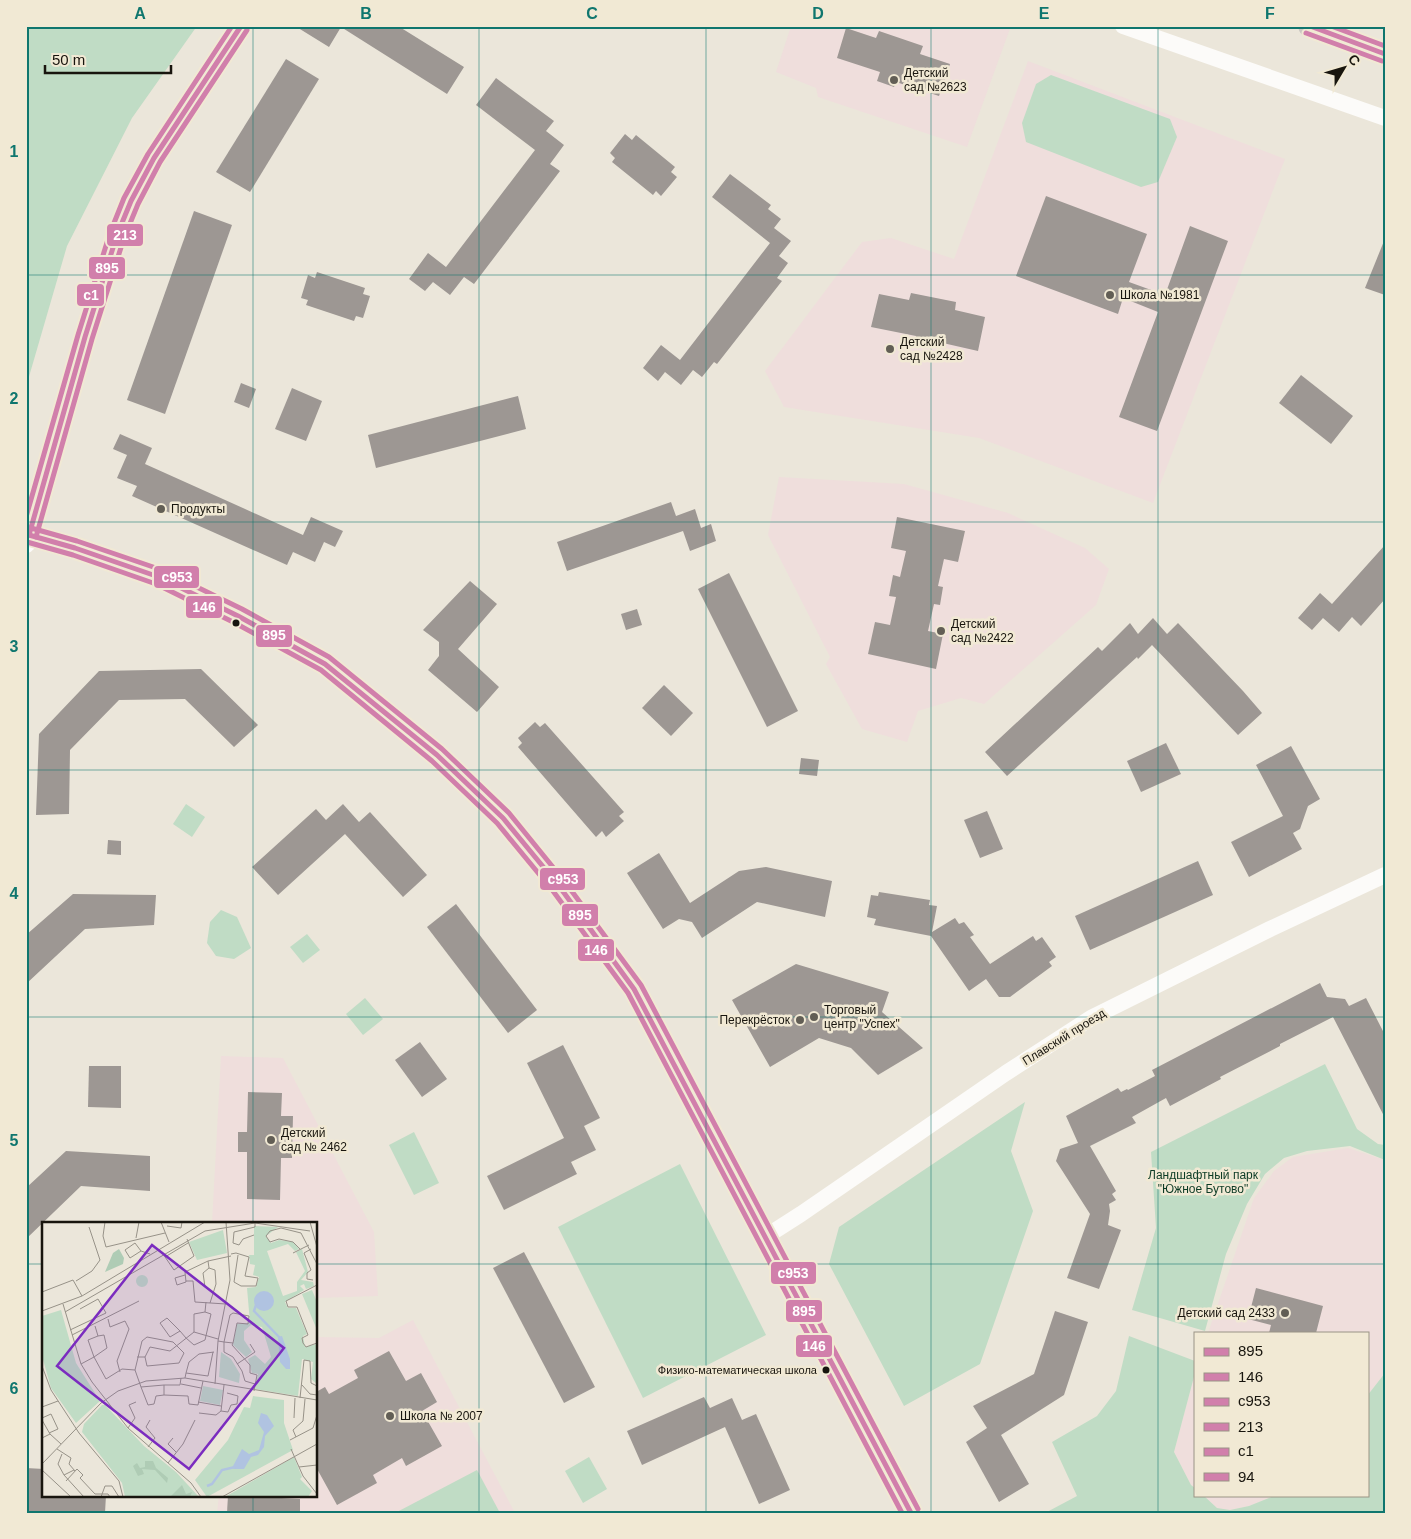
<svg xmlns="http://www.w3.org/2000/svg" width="1411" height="1539" viewBox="0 0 1411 1539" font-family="Arial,sans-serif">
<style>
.education{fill:#efdedc}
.green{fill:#c0dcc5}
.building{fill:#9d9793}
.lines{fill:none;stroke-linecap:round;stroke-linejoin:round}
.minor{stroke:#fcfbf9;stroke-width:16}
.tertiary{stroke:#fcfbf9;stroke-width:20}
.secondary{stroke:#cbc8c2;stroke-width:22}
.bus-1-casing{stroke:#f1e9d4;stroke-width:9}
.bus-2-casing{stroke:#f1e9d4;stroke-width:9}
.bus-3-casing{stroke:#f1e9d4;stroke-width:9}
.bus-4-casing{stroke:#f1e9d4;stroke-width:9}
.bus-5-casing{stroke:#f1e9d4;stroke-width:9}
.bus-6-casing{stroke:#f1e9d4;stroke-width:9}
.bus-1{stroke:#d17fab;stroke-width:5}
.bus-2{stroke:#d17fab;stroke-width:5}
.bus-3{stroke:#d17fab;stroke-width:5}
.bus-4{stroke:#d17fab;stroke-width:5}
.bus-5{stroke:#d17fab;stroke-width:5}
.bus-6{stroke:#d17fab;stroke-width:5}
.grid{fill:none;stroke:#0f766e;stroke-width:1;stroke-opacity:0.55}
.poi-dot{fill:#625e55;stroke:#f1e9d4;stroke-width:2}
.bus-dot{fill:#18150e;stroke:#f1e9d4;stroke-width:2}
.labels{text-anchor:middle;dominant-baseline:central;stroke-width:5;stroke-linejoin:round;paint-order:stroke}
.bus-label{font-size:11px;fill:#18150e;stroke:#f1e9d4;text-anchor:end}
.poi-label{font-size:12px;fill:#18150e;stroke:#f1e9d4;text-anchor:start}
.street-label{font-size:12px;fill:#18150e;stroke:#f1e9d4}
.park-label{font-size:12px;fill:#0c3b25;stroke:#f1e9d4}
.inset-river{fill:none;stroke:#b0c3e1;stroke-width:2.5}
.inset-road{fill:none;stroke:#979288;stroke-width:1}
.view{fill:#7b2cbf;fill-opacity:0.15;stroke:#7b2cbf;stroke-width:2.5}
.inset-edge{fill:none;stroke:#18150e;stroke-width:2.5}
.line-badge{stroke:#f1e9d4;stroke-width:2}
.badge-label{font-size:14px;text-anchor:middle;font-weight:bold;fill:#fff}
.neatline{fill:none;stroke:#0f766e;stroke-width:2}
.grid-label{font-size:16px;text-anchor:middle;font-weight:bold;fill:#0f766e}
</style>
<rect width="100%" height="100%" fill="#ebe6da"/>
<!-- education -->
<g class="education">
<polygon points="791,26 1011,26 967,147 818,97 816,88 776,72"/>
<polygon points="1028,61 1285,159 1153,503 979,438 784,407 765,371 862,242 891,238 954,259"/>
<polygon points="779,477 904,484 1008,513 1085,548 1109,569 1096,605 984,704 961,698 918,711 907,742 862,729 826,664 830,657 768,535"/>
<polygon points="221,1056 283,1058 374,1232 378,1296 316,1298 316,1223 212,1223"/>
<polygon points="1348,1148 1385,1160 1385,1373 1367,1396 1367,1333 1208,1333 1254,1198 1274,1171 1293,1157"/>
<polygon points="413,1320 515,1513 217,1513 219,1495 316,1495 316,1337 379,1338"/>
<polygon points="1195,1373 1195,1488 1191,1485 1174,1452"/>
<polygon points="1203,1495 1276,1495 1249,1506 1230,1510 1217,1508"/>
</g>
<!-- green -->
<g class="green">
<polygon points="26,26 197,26 132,118 67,246 26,387"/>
<polygon points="1051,75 1170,119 1177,137 1158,182 1141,187 1026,142 1022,123 1036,84"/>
<polygon points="186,804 205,817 192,837 173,824"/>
<polygon points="221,910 237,917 251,948 234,959 216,956 207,943 210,922"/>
<polygon points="307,934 320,950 303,963 290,947"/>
<polygon points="365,998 383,1019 363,1035 346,1014"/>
<polygon points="1325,1064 1357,1129 1378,1144 1385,1145 1385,1160 1350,1146 1307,1151 1284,1158 1265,1174 1247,1204 1226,1254 1205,1331 1132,1310 1156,1228 1151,1152"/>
<polygon points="1025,1102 1011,1151 1033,1211 980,1364 904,1406 829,1264 839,1227"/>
<polygon points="414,1132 439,1183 414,1195 389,1145"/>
<polygon points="680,1164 766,1335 643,1398 558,1227"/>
<polygon points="1129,1336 1195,1361 1195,1373 1174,1452 1191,1485 1195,1488 1195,1495 1203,1495 1217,1508 1230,1510 1249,1506 1276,1495 1367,1495 1367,1396 1385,1373 1385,1513 1045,1513 1077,1496 1052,1442 1097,1416 1116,1391"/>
<polygon points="589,1457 607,1489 583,1503 565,1471"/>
<polygon points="477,1470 500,1513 395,1513"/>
</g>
<!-- building -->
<g class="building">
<polygon points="295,26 398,26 464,67 447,94 341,27 329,47"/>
<polygon points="846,28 876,38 879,31 923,46 920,54 950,64 939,96 896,82 894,87 877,81 880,72 837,58"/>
<polygon points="286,59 319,79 250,192 216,172"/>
<polygon points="496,78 554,121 546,131 564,145 550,164 560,171 474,284 464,277 450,295 433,282 425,291 409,279 428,253 446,267 535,150 476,105"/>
<polygon points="625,134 632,140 636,135 675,167 671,172 677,177 661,196 656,191 653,195 612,162 615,158 610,153"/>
<polygon points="730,174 771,205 768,209 781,219 774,228 791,241 779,256 788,263 777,278 782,281 717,364 714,362 702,377 693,370 681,385 665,372 658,381 643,368 661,345 680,360 770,243 712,197"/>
<polygon points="1046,196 1147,234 1129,282 1165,295 1190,226 1228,241 1157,431 1119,417 1158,312 1123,298 1118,314 1016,276"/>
<polygon points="194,211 232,225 165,414 127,400"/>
<polygon points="1384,241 1385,241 1385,295 1365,288"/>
<polygon points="317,272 365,288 363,294 370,296 363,318 356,316 354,321 306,305 308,300 301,298 308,275 315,278"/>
<polygon points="911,293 956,302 955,310 985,317 978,351 934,341 933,347 915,343 916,336 871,327 879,294 909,300"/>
<polygon points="1301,375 1353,416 1331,444 1279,403"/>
<polygon points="241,383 256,389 249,408 234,402"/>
<polygon points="292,388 322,401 306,441 275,429"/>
<polygon points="518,396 526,429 376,468 368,435"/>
<polygon points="120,434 152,448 145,464 303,535 311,517 343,531 335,547 324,542 315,562 293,552 287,565 132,496 137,486 117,478 127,455 113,449"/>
<polygon points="671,502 676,516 695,509 701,528 711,524 716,541 690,551 683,531 567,571 557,542"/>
<polygon points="897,517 965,531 958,562 944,559 938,586 943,587 940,605 934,604 928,631 943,634 936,669 868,654 875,622 890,625 896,597 889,596 893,575 900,577 906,551 891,548"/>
<polygon points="1385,545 1385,599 1361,626 1352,617 1339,632 1323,618 1312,630 1298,618 1320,593 1332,604"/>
<polygon points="729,573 798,711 767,727 698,589"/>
<polygon points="470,581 497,604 458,649 499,687 477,712 428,670 439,656 439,642 423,630"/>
<polygon points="637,609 642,625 626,630 621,614"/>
<polygon points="1153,618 1167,634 1178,623 1243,691 1262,713 1238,735 1152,645 1138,659 1137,657 1007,776 985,752 1098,647 1102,651 1130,623 1138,634"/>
<polygon points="201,669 258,725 234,747 185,699 119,700 70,750 69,814 36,815 39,734 99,671"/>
<polygon points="664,685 693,713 671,736 642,708"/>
<polygon points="535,722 540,727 545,723 624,812 619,816 624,821 606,837 602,831 596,837 518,747 522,743 518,738"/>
<polygon points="1166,743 1181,774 1141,792 1127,761"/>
<polygon points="1291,746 1320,799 1308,806 1300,829 1293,833 1302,849 1249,877 1231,842 1283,816 1256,765"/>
<polygon points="801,758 819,760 817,776 799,774"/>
<polygon points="343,804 359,822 370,812 427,875 403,897 345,834 278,895 252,867 316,809 326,820"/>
<polygon points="987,811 1003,849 980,858 964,820"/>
<polygon points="108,840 121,841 121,855 107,854"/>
<polygon points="659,853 690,903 739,871 766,867 832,881 825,917 757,902 702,938 692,922 679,919 663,929 627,873"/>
<polygon points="1198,861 1213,895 1090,950 1075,916"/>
<polygon points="879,892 930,900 929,905 937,906 932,932 955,918 959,924 964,922 974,935 970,937 990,964 1033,936 1036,941 1042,937 1056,957 1049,962 1052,966 1010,997 999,997 986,979 969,991 931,936 874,925 876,919 867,917 871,895 878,896"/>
<polygon points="73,894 156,895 154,925 85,929 26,984 26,935"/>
<polygon points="456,904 537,1010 508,1033 427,927"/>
<polygon points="796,964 889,992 882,1012 923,1048 878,1075 851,1048 819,1038 770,1067 732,1000"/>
<polygon points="1320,983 1327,997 1345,999 1349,1006 1366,998 1385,1035 1385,1118 1333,1017 1280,1044 1280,1046 1220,1077 1221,1079 1170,1106 1166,1098 1132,1117 1136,1123 1090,1146 1116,1191 1112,1194 1116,1200 1109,1204 1110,1211 1108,1225 1121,1230 1099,1289 1067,1278 1090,1214 1056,1161 1060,1149 1078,1143 1066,1116 1118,1088 1121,1092 1127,1089 1128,1090 1155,1076 1152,1070"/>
<polygon points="420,1042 447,1079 422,1097 395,1060"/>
<polygon points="563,1045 600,1118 584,1126 596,1150 571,1162 577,1174 504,1210 487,1176 564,1138 527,1063"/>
<polygon points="89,1066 121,1066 121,1108 88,1107"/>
<polygon points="248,1092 282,1093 281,1116 293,1116 292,1158 281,1158 280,1200 247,1199 247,1152 238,1152 238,1132 247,1132"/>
<polygon points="66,1151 150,1156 150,1191 81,1186 26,1239 26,1188"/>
<polygon points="524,1252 595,1387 564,1403 493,1268"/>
<polygon points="1256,1288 1323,1306 1316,1333 1269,1333 1271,1325 1248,1319"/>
<polygon points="1055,1311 1088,1322 1064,1395 1001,1435 1029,1484 999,1502 966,1442 987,1428 973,1406 1034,1374"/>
<polygon points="389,1351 406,1381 421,1373 437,1402 422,1411 442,1446 406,1466 402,1458 373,1475 377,1483 337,1505 316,1467 316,1392 325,1387 329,1394 358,1378 354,1370"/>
<polygon points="704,1397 710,1408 732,1398 742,1420 756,1414 790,1490 759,1504 725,1427 642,1465 627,1431"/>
<polygon points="26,1468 44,1469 44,1495 106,1495 105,1513 26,1513"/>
<polygon points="228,1495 300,1499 300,1513 227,1513"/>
</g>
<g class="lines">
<!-- minor -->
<g class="minor">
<polyline points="1123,26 1385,118"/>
<polyline points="765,1237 801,1214 1006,1073 1091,1018 1270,929 1385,875"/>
</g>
<!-- tertiary -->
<g class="tertiary">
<polyline points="26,534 75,548 159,577 238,616 325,664 437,755 503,818 559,886 634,989 911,1513"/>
<polyline points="26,543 85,337 117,235 131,201 154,158 241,26"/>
</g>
<!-- secondary -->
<polyline class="secondary" points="1309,26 1385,54"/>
<defs>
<g id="bus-1">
<polyline points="29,535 75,548 159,577 238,616 325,664 437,755 503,818 559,886 634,989 911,1513"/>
<polyline points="29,535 85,337 117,235 131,201 154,158 241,26"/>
</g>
<polyline id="bus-2" points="27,542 73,555 156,584 235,623 321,670 432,761 497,823 553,891 628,993 902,1513"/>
<polyline id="bus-3" points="31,528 77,541 162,570 242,609 329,657 442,749 509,813 565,882 641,985 918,1509"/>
<g id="bus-4">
<polyline points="1306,33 1382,61"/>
<polyline points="36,537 92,339 124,238 138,204 160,162 247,30"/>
</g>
<g id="bus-5">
<polyline points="1331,26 1385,46"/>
<polyline points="26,517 78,335 110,233 124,198 148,154 232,26"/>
</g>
<polyline id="bus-6" points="1310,26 1385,54"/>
</defs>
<!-- bus-1 casing -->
<use href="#bus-1" class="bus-1-casing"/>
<!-- bus-2 casing -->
<use href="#bus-2" class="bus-2-casing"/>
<!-- bus-3 casing -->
<use href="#bus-3" class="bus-3-casing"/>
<!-- bus-4 casing -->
<use href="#bus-4" class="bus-4-casing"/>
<!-- bus-5 casing -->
<use href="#bus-5" class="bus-5-casing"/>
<!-- bus-6 casing -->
<use href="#bus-6" class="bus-6-casing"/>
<!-- bus-1 -->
<use href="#bus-1" class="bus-1"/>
<!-- bus-2 -->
<use href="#bus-2" class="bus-2"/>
<!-- bus-3 -->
<use href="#bus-3" class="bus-3"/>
<!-- bus-4 -->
<use href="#bus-4" class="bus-4"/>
<!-- bus-5 -->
<use href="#bus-5" class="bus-5"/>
<!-- bus-6 -->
<use href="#bus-6" class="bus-6"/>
</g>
<!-- grid -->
<path class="grid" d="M253 26V1223M479 26V1513M706 26V1513M931 26V1513M1158 26V1513M26 275H1385M26 522H1385M26 770H1385M26 1017H1385M26 1264H44M316 1264H1385M253 1495V1513"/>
<!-- markers -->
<g class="poi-dot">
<circle cx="894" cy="80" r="5"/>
<circle cx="1110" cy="295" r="5"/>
<circle cx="890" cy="349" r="5"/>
<circle cx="161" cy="509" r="5"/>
<circle cx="941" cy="631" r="5"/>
<circle cx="814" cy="1017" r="5"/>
<circle cx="800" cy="1020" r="5"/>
<circle cx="271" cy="1140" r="5"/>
<circle cx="1285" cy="1313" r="5"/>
<circle cx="390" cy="1416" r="5"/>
</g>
<g class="bus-dot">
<circle cx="236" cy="623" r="4.5"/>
<circle cx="826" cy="1370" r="4.5"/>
</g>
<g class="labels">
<!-- bus labels -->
<g class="bus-label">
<text x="817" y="1370">Физико-математическая школа</text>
</g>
<!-- poi labels -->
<g class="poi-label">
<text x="904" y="73">Детский<tspan x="904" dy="14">сад №2623</tspan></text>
<text x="1120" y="295">Школа №1981</text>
<text x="900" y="342">Детский<tspan x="900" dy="14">сад №2428</tspan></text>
<text x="171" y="509">Продукты</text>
<text x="951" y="624">Детский<tspan x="951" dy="14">сад №2422</tspan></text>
<text x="824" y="1010">Торговый<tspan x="824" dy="14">центр "Успех"</tspan></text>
<text x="790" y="1020" text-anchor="end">Перекрёсток</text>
<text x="281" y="1133">Детский<tspan x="281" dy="14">сад № 2462</tspan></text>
<text x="1275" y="1313" text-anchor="end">Детский сад 2433</text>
<text x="400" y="1416">Школа № 2007</text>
</g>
<!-- street labels -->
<g class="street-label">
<text transform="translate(1064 1037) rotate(-32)">Плавский проезд</text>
</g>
<!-- park labels -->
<g class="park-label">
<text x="1203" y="1175">Ландшафтный парк<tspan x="1203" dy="14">"Южное Бутово"</tspan></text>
</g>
</g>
<!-- overview -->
<g transform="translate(42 1222)">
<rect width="275" height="275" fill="#ebe6da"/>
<path d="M212 4 236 5 224 14 229 21 237 18 251 20 257 27 253 29 246 22 225 29 241 74 255 69V60L263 49 254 30 260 27 266 50 259 58 271 60 272 64 264 67 262 62 258 64 262 68 243 80 246 86H254L265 112 261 114 263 125 275 122V162L269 157 271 140 260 137 256 174 213 167 216 152 210 151 206 137 213 133 223 142 229 135 220 105 209 103 202 109V118L210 130 204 135 191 123 195 102 208 101 205 66 214 65 217 55 211 53 213 43 208 42 207 33H212ZM181 8 185 31 155 38 147 20ZM94 59a6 6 0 1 1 12 0a6 6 0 1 1-12 0ZM270 68 275 80V108L260 72ZM19 88 34 141 58 179 34 201 9 166 0 134V94ZM179 130 189 137 198 152 197 161 177 155ZM161 164 181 168 178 183 158 179ZM211 174 242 178V201L251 228 165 275 153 258 186 218 202 185 208 186ZM60 183H63L102 224 134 250 157 275H83L80 261 40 210 42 202ZM252 235 260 255 258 257 270 269 266 275H183Z" fill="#c0dcc5"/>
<path d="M77 27 82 36 81 42 63 50 71 31ZM103 239H111L114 246 126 256 125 261 113 248 100 247 102 252 96 254 91 244 95 241 98 246 103 245ZM140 263 144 272 150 270 148 275H128Z" fill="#afccb5"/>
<path d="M212 79a10 10 0 1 1 20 0a10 10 0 1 1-20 0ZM240 114 248 137V147H244L238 140 236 115ZM219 191 225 193 232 204 223 214 222 225 216 233 209 235 202 247H192L190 246 200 227 207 232 217 228 222 210 216 201Z" fill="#b0c3e1"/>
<path class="inset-river" d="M214 83 212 89 239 117M165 264 170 262 180 248 193 245"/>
<path class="inset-road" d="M63 0 61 14 64 25 123 11M119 0 127 20M268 0 275 25M125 4 139 6 140 0M212 13 201 17 197 23 191 21 192 10 213 5V1M94 16 97 0M258 27 251 20 237 17 228 20 224 14 228 9 239 6 259 11 275 42M269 27 262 31 269 48 265 51V57L271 58M99 29 93 21 83 28 88 36 99 29 108 32M251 31 267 23M121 32 132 48 152 34 145 17M189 32 194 31 207 35 203 54 216 56 214 64H199L192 60 196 33M123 35 146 21M143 53 133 56 135 63 144 60 143 50 166 39M34 59 50 49 58 38 47 5M144 59H151L153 80 184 82M275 63 244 79 246 85H255L266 113 260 116 261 121 264 125 275 121M163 65 161 51 167 46M0 70 31 58 40 74M168 81 174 62 173 48 167 46 166 39 189 34M21 82 39 142 50 160 86 206 149 261 159 275M0 89 40 74 163 0M23 90 163 9 213 1 268 9M66 97 68 105 83 99 87 107 75 139 78 150M28 108 64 91 56 77 38 87M138 109 128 115 118 101 125 96 138 109 144 116M152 110V92L163 90 164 80M152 110 176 117M30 113 97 79M56 114 62 113 65 126 52 135 64 157 80 147 93 148 100 119 105 115 131 120 142 131 137 141 105 144 103 135M144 116 152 123 163 118 169 92 163 90M176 119 182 120V130L191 135 200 149 203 159 213 162M191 121 182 120 188 93 191 91 207 94 206 102 195 101 191 121 190 123 208 143V151L215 153 212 169M95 135H103L108 125 128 129 152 110M39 142 52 135 46 118 56 114 53 104M195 142 213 130 208 122M0 144 9 168 37 211 77 259 81 275M93 148 99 165M144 151 147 140 157 132 172 130M143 156 144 151 166 154 171 130M139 162 159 166M173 162 176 119 188 58 184 0M122 163 99 165 106 183 112 182 114 174 122 173 146 174 147 182 156 183 161 159M260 163 268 172 275 173M122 173V163H138L139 156M258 176 262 138 268 139 269 161 275 164M156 180 179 184M0 185 16 179M179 189 186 190 189 183 195 182 196 174 185 171M157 191 174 193 179 189 182 163M0 196 9 192 16 207 7 211M252 196 253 176M0 198 8 212M86 206 93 196 87 183 94 180M254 215 251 208 261 199 263 177M0 216 8 212 19 222M131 216 126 222 134 230M248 218 271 206 275 193M106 225 113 216 104 205 108 198M15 227 29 236 27 242 33 249M249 227 261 254 275 272M20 232 16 242 22 253 32 248M126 241 141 222 153 198M0 242 59 181 76 169 104 159 143 156 275 178M257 245 275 243M0 248 29 275M22 253 42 275M24 259 35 247 41 253 38 256 53 272H66L68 275M59 275 63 264H70L77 275M180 275 275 222"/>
<path class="view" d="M110 23 242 126 147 247 15 144Z"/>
<rect width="275" height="275" class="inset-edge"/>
</g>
<g class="line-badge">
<rect x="106" y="223" width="38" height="24" rx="5" fill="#d17fab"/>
<rect x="88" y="256" width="38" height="24" rx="5" fill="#d17fab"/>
<rect x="76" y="283" width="29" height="24" rx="5" fill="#d17fab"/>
<rect x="153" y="565" width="47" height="24" rx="5" fill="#d17fab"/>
<rect x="185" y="595" width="38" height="24" rx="5" fill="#d17fab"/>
<rect x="255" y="624" width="38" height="24" rx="5" fill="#d17fab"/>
<rect x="539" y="867" width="47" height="24" rx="5" fill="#d17fab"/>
<rect x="561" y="903" width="38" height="24" rx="5" fill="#d17fab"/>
<rect x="577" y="938" width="38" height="24" rx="5" fill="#d17fab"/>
<rect x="770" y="1261" width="47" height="24" rx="5" fill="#d17fab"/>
<rect x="785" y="1299" width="38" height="24" rx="5" fill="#d17fab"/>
<rect x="795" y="1334" width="38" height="24" rx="5" fill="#d17fab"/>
</g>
<g class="badge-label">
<text x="125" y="240">213</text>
<text x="107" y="273">895</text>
<text x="91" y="300">с1</text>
<text x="177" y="582">с953</text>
<text x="204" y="612">146</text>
<text x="274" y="640">895</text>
<text x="563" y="884">с953</text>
<text x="580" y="920">895</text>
<text x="596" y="955">146</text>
<text x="793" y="1278">с953</text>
<text x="804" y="1316">895</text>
<text x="814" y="1351">146</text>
</g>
<!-- border -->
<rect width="1411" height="1539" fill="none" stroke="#f1e9d4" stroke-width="55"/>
<!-- legend -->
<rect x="1194" y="1332" width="175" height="165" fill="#f1e9d4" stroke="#9a9485"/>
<rect x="1204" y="1348" width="25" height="8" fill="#d17fab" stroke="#9a9485"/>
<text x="1238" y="1356" font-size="15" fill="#18150e">895</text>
<rect x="1204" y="1373" width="25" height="8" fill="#d17fab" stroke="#9a9485"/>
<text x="1238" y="1382" font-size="15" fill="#18150e">146</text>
<rect x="1204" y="1398" width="25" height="8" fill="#d17fab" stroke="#9a9485"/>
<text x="1238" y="1406" font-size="15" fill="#18150e">с953</text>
<rect x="1204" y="1423" width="25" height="8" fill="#d17fab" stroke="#9a9485"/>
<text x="1238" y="1432" font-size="15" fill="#18150e">213</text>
<rect x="1204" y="1448" width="25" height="8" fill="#d17fab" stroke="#9a9485"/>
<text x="1238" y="1456" font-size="15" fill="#18150e">с1</text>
<rect x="1204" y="1473" width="25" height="8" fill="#d17fab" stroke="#9a9485"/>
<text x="1238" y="1482" font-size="15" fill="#18150e">94</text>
<!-- north arrow -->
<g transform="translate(1344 68) rotate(52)" stroke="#f1e9d4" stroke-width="4" paint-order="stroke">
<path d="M0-4L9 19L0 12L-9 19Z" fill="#18150e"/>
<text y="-8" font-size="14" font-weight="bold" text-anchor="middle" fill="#18150e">С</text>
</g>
<!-- scale -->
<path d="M45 65v8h126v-8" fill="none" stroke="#18150e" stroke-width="2.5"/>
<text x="52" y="65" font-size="15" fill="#18150e" stroke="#f1e9d4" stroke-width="4" paint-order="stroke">50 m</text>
<rect x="28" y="28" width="1356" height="1484" class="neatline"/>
<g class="grid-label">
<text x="140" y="19">A</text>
<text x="366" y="19">B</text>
<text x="592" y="19">C</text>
<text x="818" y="19">D</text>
<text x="1044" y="19">E</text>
<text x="1270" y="19">F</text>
<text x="14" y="157">1</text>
<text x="14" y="404">2</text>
<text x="14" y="652">3</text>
<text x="14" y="899">4</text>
<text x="14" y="1146">5</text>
<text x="14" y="1394">6</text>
</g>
</svg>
